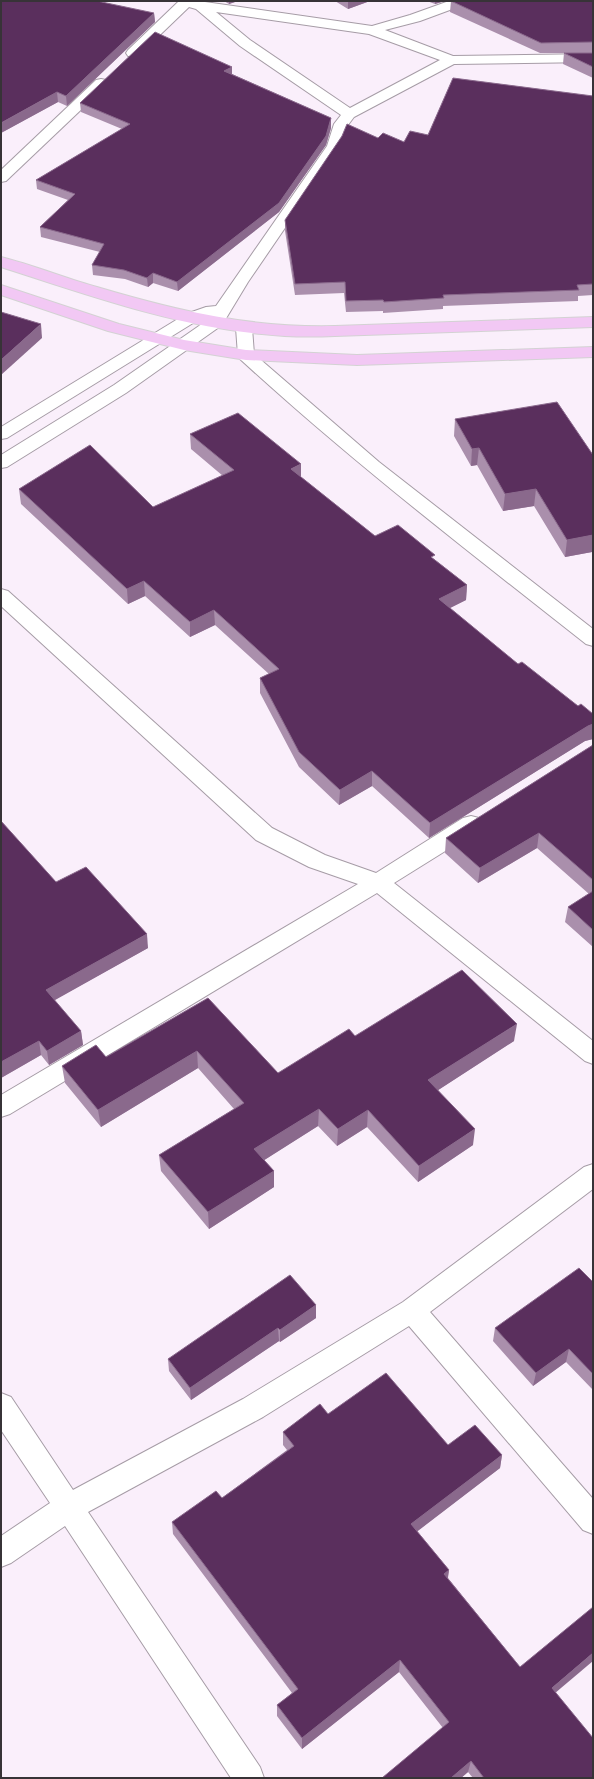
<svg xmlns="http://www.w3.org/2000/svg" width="594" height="1779" viewBox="0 0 594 1779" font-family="Jost,sans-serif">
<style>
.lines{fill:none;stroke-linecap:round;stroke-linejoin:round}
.minor-casing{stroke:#a69ca6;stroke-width:2}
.major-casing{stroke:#d3d2d3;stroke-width:2}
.minor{fill:#fff;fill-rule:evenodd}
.major{fill:#f2c8f4;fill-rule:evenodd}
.wall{fill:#aa8fac}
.shaded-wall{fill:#8a698c}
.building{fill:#5a2f5d;stroke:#8a698c}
</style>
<rect width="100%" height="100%" fill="#faeffb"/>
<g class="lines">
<defs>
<g id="minor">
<path d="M177 1H198L372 26 410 15 449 1H468L466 4 420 21 385 30 453 56 593 54V62L454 64 354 117 348 125 341 146 248 282 222 325 126 393 7 467 1 468V455L114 385 209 319 211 316 198 320 7 438 1 439V427L186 314 206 307 216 306 327 146 334 124 341 115 240 46 196 9 189 7 138 56H128L126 53 128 50 178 2ZM216 12 369 34 440 60 350 108 250 40Z"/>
<polygon points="101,79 106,80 108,83 106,86 6,181 1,182 1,170 96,80"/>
<path d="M244 323 250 325 252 328 254 354 379 462 593 629V646L586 644C468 551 350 460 240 359L238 355 236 328 238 325Z"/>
<polygon points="1,589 8,591 272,828 325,855 376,873 463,818 471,816 479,818 482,824 479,830 394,883 593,1041 593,1064 585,1061 377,893 10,1114 1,1117 1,1095 358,884 309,867 256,840 1,606"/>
<polygon points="593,1164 593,1189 430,1312 593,1499 593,1534 583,1530 409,1326 263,1417 88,1512 260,1767 264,1778 231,1778 65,1526 11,1563 1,1567 1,1536 50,1503 1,1430 1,1393 11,1397 73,1490 243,1399 403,1302 584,1167"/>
</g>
<g id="major">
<path d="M1 257C33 265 65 278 97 287 178 311 250 328 335 326L593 317V327L335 336C311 337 287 337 262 334 174 326 85 294 1 267Z"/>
<polygon points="1,285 119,324 184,340 246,350 357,355 593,347 593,357 357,365 246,360 184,350 108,331 1,295"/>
</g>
</defs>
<!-- minor casing -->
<use href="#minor" class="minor-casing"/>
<!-- major casing -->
<use href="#major" class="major-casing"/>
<!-- minor -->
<use href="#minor" class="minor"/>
<!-- major -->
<use href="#major" class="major"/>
</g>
<!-- wall -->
<g class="wall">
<polygon points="224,1 238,1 229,4"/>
<polygon points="335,1 370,1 348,9"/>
<polygon points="427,1 445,1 435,4"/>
<polygon points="451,1 593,1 593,53 540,53 450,12"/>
<polygon points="154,13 155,22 67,106 58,102 1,133"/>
<polygon points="564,53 593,53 593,78 563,64"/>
<polygon points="232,67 232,74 331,118 331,128 326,145 279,212 178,291 153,283 148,287 125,279 93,275 92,265 100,252 41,237 40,227 68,200 37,189 36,180 122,129 81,112 80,103"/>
<polygon points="593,96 593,295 578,296 578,301 443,306 443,309 383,313 383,311 346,312 344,293 295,295 285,231 285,220 378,138 404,142 428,135"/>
<polygon points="455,419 593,455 593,553 592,552 565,557 534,506 503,511 477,465 471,466 454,436"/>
<polygon points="190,434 301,477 375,536 434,559 467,585 466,600 450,608 518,664 578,706 593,714 593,739 585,741 429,838 372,786 339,805 299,767 260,693 260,678 269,674 215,625 190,637 145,596 128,604 21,504 19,489 153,507 223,476 191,449"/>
<polygon points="593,745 593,947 565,922 568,907 589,894 537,848 478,883 445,853 446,838"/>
<polygon points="1,821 56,882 148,948 54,1000 81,1031 83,1045 49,1065 41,1055 1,1078"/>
<polygon points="208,998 278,1073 355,1036 514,1041 438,1090 473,1145 418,1182 367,1127 337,1146 318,1126 264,1160 274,1171 274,1187 209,1229 161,1171 159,1155 234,1109 198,1068 101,1127 65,1083 62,1066 106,1057"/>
<polygon points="593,1282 593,1390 566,1362 533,1386 493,1341 495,1328"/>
<polygon points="316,1305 316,1318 280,1342 279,1341 191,1400 169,1371 168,1359"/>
<polygon points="328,1414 448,1445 502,1455 500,1468 417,1531 449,1570 448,1578 520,1667 556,1693 593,1778 473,1778 468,1772 461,1778 382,1778 443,1728 399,1672 302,1749 277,1716 277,1705 292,1693 173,1534 172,1522 222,1498 287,1450 283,1445 283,1432"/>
</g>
<!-- shaded-wall -->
<g class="shaded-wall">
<polygon points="229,1 238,1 229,4"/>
<polygon points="348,1 370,1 348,9"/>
<polygon points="435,1 445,1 435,4"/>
<polygon points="154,13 155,22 67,106 66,96"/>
<polygon points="232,67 232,76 224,71"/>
<polygon points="57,92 58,102 1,133 1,123"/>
<polygon points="331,118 331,128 326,145 279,212 178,291 177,282"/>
<polygon points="153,273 153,283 148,287 147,278"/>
<polygon points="41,324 42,338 1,375 1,360"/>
<polygon points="479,448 477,465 471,466 472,449"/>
<polygon points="301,464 301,479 291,469"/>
<polygon points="536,489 534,506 503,511 505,494"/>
<polygon points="593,535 593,545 592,552 565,557 567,540"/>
<polygon points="144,581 145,596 128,604 127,589"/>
<polygon points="467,585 466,600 438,614 439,599"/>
<polygon points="214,610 215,625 190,637 190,622"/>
<polygon points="593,724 593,739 585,741 429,838 430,823 588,726"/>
<polygon points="372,771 372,786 339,805 340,790"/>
<polygon points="539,833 537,848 478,883 480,868"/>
<polygon points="147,934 148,948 48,1004 46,990"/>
<polygon points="517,1024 514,1041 426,1098 428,1080"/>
<polygon points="81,1031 83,1045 49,1065 47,1051"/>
<polygon points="39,1041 41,1055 1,1078 1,1062"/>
<polygon points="197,1051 198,1068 101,1127 98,1110"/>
<polygon points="319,1109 318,1126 255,1166 254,1149"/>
<polygon points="368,1110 367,1127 337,1146 338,1129"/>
<polygon points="475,1129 473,1145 418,1182 419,1166"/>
<polygon points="274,1171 274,1187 209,1229 208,1212"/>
<polygon points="316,1305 316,1318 280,1342 280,1330"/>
<polygon points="278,1328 279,1341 191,1400 190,1388"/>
<polygon points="569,1349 566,1362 533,1386 536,1373"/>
<polygon points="502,1455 500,1468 410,1537 411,1524"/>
<polygon points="449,1570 447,1582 444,1574"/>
<polygon points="593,1653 593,1661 548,1699 552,1688"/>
<polygon points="400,1660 399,1672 302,1749 302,1738"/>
<polygon points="471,1761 468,1772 461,1778 451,1778"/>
</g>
<!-- building -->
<g class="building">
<polygon points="1,1 97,1 154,13 66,96 57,92 1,123"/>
<polygon points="451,1 593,1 593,42 541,43"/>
<polygon points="155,32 232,67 224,71 331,118 326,136 279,203 177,282 153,273 147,278 124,270 92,265 104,244 40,227 75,194 36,180 130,124 80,103"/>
<polygon points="564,53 593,53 593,67"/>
<polygon points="453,78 593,96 593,284 577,285 579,290 443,295 444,298 384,302 383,300 346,301 345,282 295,284 285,220 342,136 347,124 378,138 383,133 404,142 410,131 428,135"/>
<polygon points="1,312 41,324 1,360"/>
<polygon points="557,402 593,455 593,535 567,540 536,489 505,494 479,448 472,449 455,419"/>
<polygon points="238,413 301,464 291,469 375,536 398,525 435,555 431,557 467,585 439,599 518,664 522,662 578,706 581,704 593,714 593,724 588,726 430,823 372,771 340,790 299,752 260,678 279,669 214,610 190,622 144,581 127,589 19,489 90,445 153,507 234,470 190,434"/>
<polygon points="593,745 593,880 539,833 480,868 446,838"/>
<polygon points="1,821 56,882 86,867 147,934 46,990 81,1031 47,1051 39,1041 1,1062"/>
<polygon points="593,891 593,930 568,907"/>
<polygon points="462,970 517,1024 428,1080 475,1129 419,1166 368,1110 338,1129 319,1109 254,1149 274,1171 208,1212 159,1155 244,1103 197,1051 98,1110 62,1066 96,1045 106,1057 208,998 278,1073 349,1029 355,1036"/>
<polygon points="579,1268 593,1282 593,1374 569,1349 536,1373 495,1328"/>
<polygon points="290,1275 316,1305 280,1330 278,1328 190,1388 168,1359"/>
<polygon points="386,1373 448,1445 475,1425 502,1455 411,1524 449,1570 444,1574 520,1667 593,1607 593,1653 552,1688 593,1738 593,1778 484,1778 471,1761 451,1778 382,1778 449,1722 400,1660 302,1738 277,1705 298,1689 172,1522 216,1491 222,1498 294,1446 283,1432 320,1404 328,1414"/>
</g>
<!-- border -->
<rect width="594" height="1779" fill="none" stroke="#373337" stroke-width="4"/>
</svg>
